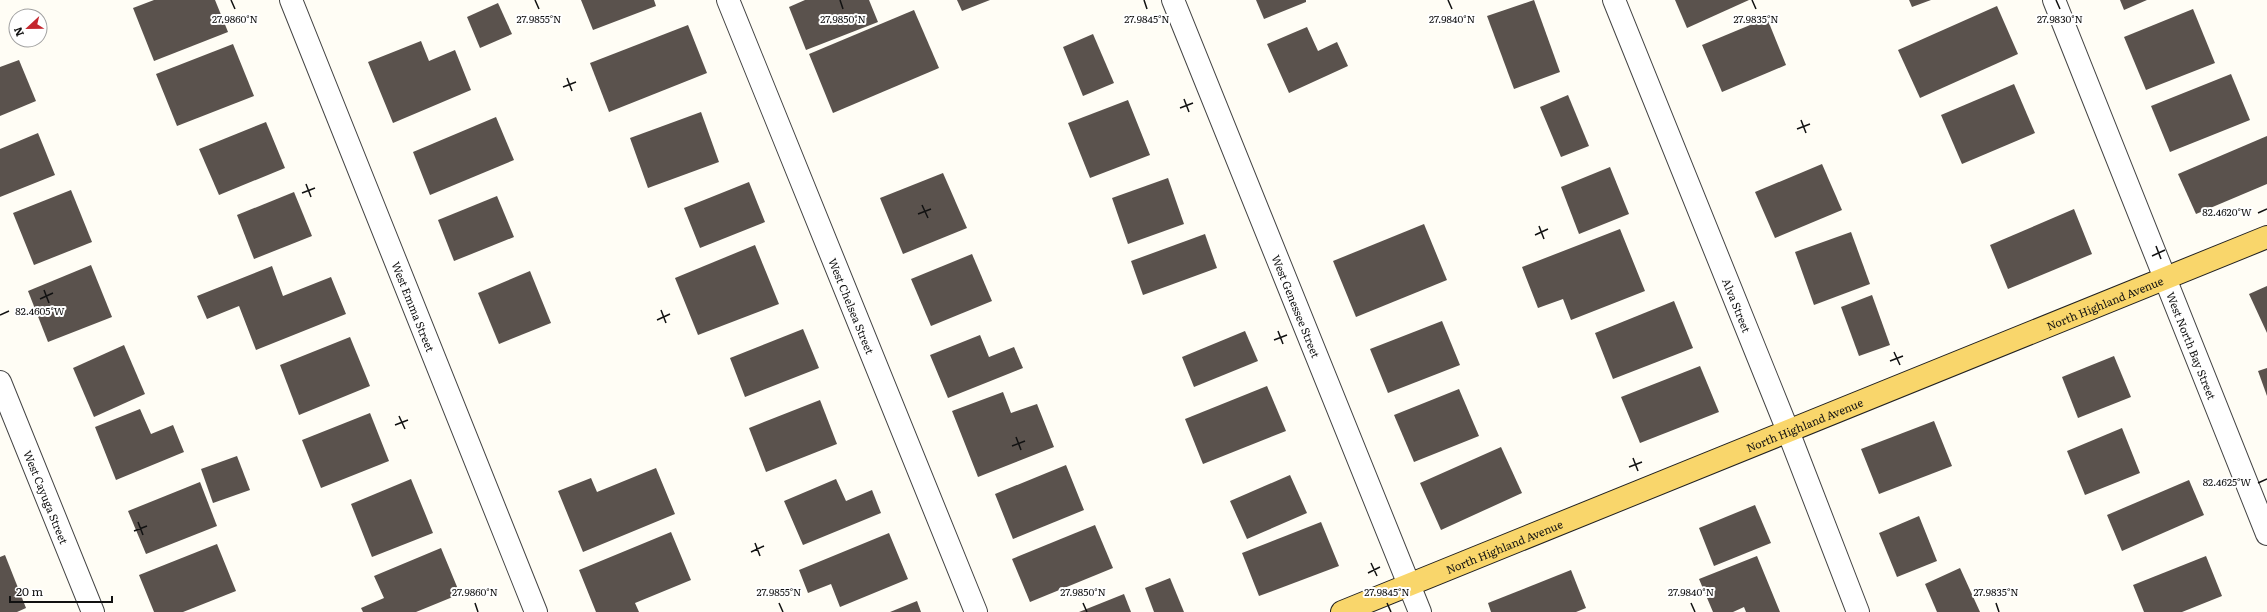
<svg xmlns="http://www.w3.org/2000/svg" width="2267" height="612" viewBox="0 0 2267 612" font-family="Literata,serif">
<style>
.building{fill:#5a524d}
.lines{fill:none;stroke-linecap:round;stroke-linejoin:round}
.minor-casing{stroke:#444;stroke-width:24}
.primary-casing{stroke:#222;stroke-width:24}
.minor{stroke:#fff;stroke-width:22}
.primary{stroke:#f9d66b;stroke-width:22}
.ticks{fill:none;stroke:#111;stroke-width:1.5}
.labels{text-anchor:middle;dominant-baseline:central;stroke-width:4;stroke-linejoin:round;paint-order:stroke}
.street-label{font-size:11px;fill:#111;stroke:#fff}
.ticks-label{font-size:10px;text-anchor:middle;fill:#111;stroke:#fff;stroke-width:4;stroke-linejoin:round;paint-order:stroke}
</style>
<rect width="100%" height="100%" fill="#fffdf5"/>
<!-- building -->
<g class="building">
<polygon points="154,0 215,0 228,32 154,61 133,8"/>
<polygon points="581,0 654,0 656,6 593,30"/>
<polygon points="805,0 869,0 878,22 806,50 789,7"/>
<polygon points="957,0 990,0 962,11"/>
<polygon points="1256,0 1306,0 1306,2 1264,19"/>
<polygon points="1534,0 1560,72 1514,89 1487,16"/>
<polygon points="1675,0 1749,0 1687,28"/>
<polygon points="1909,0 1931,0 1912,7"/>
<polygon points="2120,0 2147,0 2124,10"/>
<polygon points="498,3 512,34 480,48 467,17"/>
<polygon points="1997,6 2018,54 1920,98 1898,50"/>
<polygon points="2193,9 2215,63 2146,90 2124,37"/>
<polygon points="914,10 939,68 833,113 809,54"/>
<polygon points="1767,18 1786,65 1722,92 1702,45"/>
<polygon points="688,25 707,73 609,112 590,63"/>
<polygon points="1307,27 1318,51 1337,42 1348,66 1289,93 1267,44"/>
<polygon points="1093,34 1114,83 1083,96 1063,47"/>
<polygon points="421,41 429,61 455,50 471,90 393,123 368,62"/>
<polygon points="233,44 254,96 177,126 156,74"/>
<polygon points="19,60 36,101 0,116 0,67"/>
<polygon points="2231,74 2250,120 2170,152 2151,106"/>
<polygon points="2014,84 2035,133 1962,164 1941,115"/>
<polygon points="1568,95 1589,146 1561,157 1540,107"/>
<polygon points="1128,100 1150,155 1090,178 1068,123"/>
<polygon points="701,112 719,162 648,188 630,138"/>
<polygon points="496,117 514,160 430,195 413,152"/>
<polygon points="266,122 285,168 219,195 199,149"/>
<polygon points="38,133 55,175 0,197 0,149"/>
<polygon points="2267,136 2267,184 2196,214 2178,174"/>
<polygon points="1822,164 1842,210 1775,238 1755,192"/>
<polygon points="1610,167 1629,214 1579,234 1561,187"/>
<polygon points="943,173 967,228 903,254 880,198"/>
<polygon points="1168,178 1184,224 1128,244 1112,198"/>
<polygon points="749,182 765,222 700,248 684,208"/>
<polygon points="71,190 92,242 34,265 13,213"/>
<polygon points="294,192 312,236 254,259 237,215"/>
<polygon points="497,196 514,237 454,261 438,220"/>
<polygon points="2074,209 2092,254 2008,289 1990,245"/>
<polygon points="1424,224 1447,280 1356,317 1333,261"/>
<polygon points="1620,229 1645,291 1571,320 1563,299 1538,308 1522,267"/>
<polygon points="1851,232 1870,284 1814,305 1795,252"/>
<polygon points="1205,234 1217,268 1143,295 1131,261"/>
<polygon points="755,245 779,304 698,335 675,278"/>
<polygon points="972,254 992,301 931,326 911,279"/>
<polygon points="91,265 112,317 48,342 28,291"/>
<polygon points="272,266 283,296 331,277 346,314 256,350 239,306 207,319 197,296"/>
<polygon points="530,271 551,323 499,344 478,293"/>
<polygon points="2267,286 2267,333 2249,294"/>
<polygon points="1872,295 1890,345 1859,356 1841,307"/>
<polygon points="1674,301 1693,348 1613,379 1595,333"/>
<polygon points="1442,321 1460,365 1388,393 1370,349"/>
<polygon points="803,329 819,368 745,397 730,358"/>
<polygon points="1245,331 1258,361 1194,387 1182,357"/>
<polygon points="980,335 989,357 1014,347 1023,368 948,398 930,355"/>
<polygon points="350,337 370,386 299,415 280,365"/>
<polygon points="124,345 145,394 94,417 73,368"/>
<polygon points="2114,356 2131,397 2078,418 2062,377"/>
<polygon points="1700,366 1719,412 1640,443 1621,397"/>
<polygon points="2267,368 2267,396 2258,371"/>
<polygon points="1267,386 1286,431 1203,464 1185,419"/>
<polygon points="1459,389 1479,436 1414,462 1394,415"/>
<polygon points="1003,392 1011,413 1037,404 1054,447 978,477 952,411"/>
<polygon points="820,400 837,444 766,472 749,428"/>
<polygon points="140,409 151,434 173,425 184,452 116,480 95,427"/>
<polygon points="370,413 389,461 321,488 302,440"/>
<polygon points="1934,421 1952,466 1879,494 1861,449"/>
<polygon points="2122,428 2140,473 2085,495 2067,451"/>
<polygon points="1501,447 1522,493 1441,530 1420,483"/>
<polygon points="237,456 250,490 213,503 201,469"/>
<polygon points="1066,465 1084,510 1013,539 995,494"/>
<polygon points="656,468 675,514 583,552 558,491 591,478 597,492"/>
<polygon points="1290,475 1307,513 1247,539 1230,501"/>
<polygon points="411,479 433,533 372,557 351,504"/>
<polygon points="836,479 846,501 872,490 881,513 803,545 784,501"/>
<polygon points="2189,480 2204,515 2122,551 2107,515"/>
<polygon points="200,482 217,526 146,554 128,511"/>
<polygon points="1755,505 1771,543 1714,566 1699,528"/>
<polygon points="1919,516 1937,561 1897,577 1879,533"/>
<polygon points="1321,522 1339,566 1259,596 1242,553"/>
<polygon points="1095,525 1113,568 1030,602 1012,559"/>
<polygon points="671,532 691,580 635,603 639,612 596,612 579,570"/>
<polygon points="889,533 908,579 840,607 831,584 808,593 799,570"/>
<polygon points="217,544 236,591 183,612 154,612 139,575"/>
<polygon points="441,548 460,594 416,612 363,612 361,608 384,598 374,576"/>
<polygon points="5,555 26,608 17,612 0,612 0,557"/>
<polygon points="1757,556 1780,612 1746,612 1744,607 1733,612 1713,612 1699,579"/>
<polygon points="2206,556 2222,596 2182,612 2144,612 2133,585"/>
<polygon points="1960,568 1980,612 1937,612 1925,584"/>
<polygon points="1571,570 1586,608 1576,612 1491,612 1488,603"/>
<polygon points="1170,578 1184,612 1154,612 1145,588"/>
<polygon points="1124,594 1131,612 1079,612"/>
<polygon points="917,601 921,612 890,612"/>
</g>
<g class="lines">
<defs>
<g id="minor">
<path id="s1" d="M291 0 536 612"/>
<path id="s2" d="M728 0 976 612"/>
<path id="s3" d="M1173 0 1420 612"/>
<path id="s4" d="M1614 0 1788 431 1858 612"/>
<path id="s5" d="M2054 0 2267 534"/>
<path id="s6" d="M0 382 93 612"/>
</g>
<g id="primary">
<path id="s7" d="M1342 612 2267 237"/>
</g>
</defs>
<!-- minor casing -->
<use href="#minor" class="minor-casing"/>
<!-- primary casing -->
<use href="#primary" class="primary-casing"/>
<!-- minor -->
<use href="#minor" class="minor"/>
<!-- primary -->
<use href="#primary" class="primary"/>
</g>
<!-- ticks -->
<path class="ticks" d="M231 0 235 9M535 0 539 9M840 0 843 9M1144 0 1147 9M1448 0 1452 9M1752 0 1756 9M2056 0 2060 9M567 78 572 91M563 87 576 82M1184 99 1189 112M1180 108 1193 103M1801 120 1806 133M1797 129 1810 124M306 184 311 197M302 193 315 188M922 205 928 218M2258 213 2267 209M918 214 931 209M1539 226 1544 239M1535 235 1548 229M2156 246 2161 259M2152 256 2165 250M44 290 49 303M40 299 53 293M661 310 666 323M0 315 9 311M657 320 670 314M1278 331 1283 344M1274 340 1287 335M1894 352 1900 365M1890 361 1903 356M399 416 405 429M395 425 408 420M1016 437 1021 450M1012 446 1025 441M1633 458 1638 471M1629 467 1642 462M2258 483 2267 479M138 522 143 535M134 531 147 526M755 543 760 556M751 552 764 546M1371 563 1377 576M1368 573 1380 567M475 603 478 612M779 603 783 612M1083 603 1087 612M1387 603 1391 612M1691 603 1695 612M1996 603 1999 612"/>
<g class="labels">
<!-- street labels -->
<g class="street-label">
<text stroke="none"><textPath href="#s7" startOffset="823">North Highland Avenue</textPath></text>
<text stroke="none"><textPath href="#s1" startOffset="330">West Emma Street</textPath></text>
<text stroke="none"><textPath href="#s2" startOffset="330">West Chelsea Street</textPath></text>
<text stroke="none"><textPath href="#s3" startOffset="330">West Genessee Street</textPath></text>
<text stroke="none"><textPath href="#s4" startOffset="329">Alva Street</textPath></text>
<text stroke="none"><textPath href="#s5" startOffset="372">West North Bay Street</textPath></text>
<text stroke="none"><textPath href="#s7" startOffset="499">North Highland Avenue</textPath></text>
<text stroke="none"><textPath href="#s6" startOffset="124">West Cayuga Street</textPath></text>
<text stroke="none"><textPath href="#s7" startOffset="175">North Highland Avenue</textPath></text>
</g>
</g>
<g class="ticks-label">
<text x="843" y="23">27.9850°N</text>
<text x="1756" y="23">27.9835°N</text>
<text x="2060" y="23">27.9830°N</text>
<text x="235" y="23">27.9860°N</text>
<text x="539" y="23">27.9855°N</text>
<text x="1147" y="23">27.9845°N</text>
<text x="1452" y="23">27.9840°N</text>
<text x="2227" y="216">82.4620°W</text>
<text x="40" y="315">82.4605°W</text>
<text x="2227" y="486">82.4625°W</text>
<text x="475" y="596">27.9860°N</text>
<text x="779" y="596">27.9855°N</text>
<text x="1083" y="596">27.9850°N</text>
<text x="1387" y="596">27.9845°N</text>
<text x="1691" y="596">27.9840°N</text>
<text x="1996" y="596">27.9835°N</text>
</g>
<!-- north arrow -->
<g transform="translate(28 28) rotate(248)"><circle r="19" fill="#ffffff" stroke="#a0a0a0"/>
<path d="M0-3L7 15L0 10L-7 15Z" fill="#c4262e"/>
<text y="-6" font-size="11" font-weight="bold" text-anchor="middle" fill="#111111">N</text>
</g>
<!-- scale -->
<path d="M10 596v6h102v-6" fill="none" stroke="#111111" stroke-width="2"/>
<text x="16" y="596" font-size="12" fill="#111111" stroke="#ffffff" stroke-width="3" paint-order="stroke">20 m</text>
</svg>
